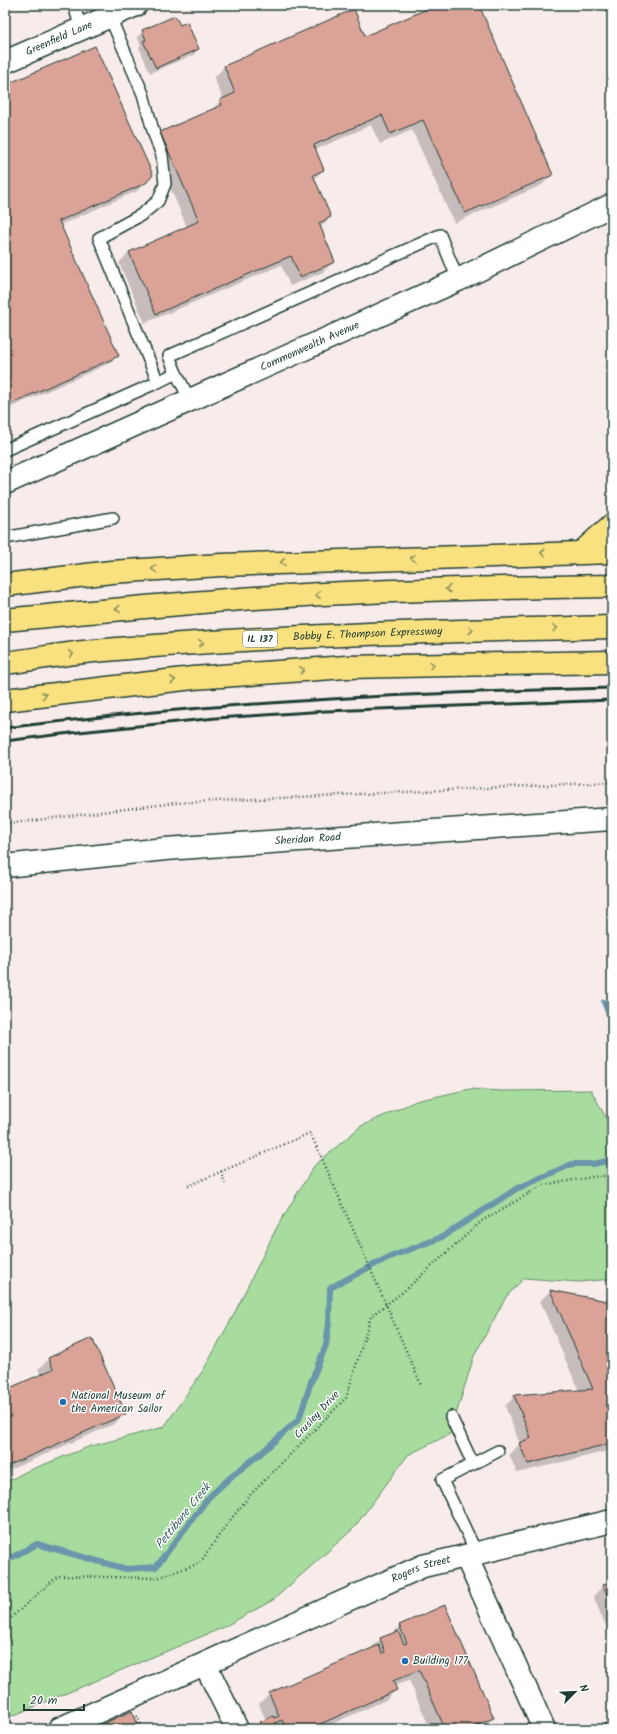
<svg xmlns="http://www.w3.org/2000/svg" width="617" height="1734" viewBox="0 0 617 1734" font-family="Kalam,sans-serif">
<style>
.green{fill:#a7dc9e;stroke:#638c69}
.shadow{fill:#0003}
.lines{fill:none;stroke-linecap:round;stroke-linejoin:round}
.stream{stroke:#6996ab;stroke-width:6}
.building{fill:#dba298;stroke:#1f3d34}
.service-casing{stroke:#1f3d34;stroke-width:14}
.minor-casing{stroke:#1f3d34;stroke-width:25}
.tertiary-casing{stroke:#1f3d34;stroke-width:25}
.secondary-casing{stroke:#1f3d34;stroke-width:25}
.trunk-casing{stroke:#1f3d34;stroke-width:25}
.path{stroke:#1f3d34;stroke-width:2.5;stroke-dasharray:1 3;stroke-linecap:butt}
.service{stroke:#fff;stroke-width:11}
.minor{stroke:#fff;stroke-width:22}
.tertiary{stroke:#fff;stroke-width:22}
.secondary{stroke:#fff;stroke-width:22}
.trunk{stroke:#fae180;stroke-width:22}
.rail{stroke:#1f3d34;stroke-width:3}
.path-bridge{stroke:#1f3d34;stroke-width:2.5;stroke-dasharray:1 3;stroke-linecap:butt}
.oneway{stroke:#8c8f5a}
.poi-dot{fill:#1f6fb2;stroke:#fff;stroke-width:1.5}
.labels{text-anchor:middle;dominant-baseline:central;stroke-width:3;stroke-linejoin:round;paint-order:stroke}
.shield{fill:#fff;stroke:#627771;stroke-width:1}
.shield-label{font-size:10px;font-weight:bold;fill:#1f3d34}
.street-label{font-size:11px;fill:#1f3d34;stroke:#fff}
.poi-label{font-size:11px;fill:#1f3d34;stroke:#fff;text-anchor:start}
.water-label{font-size:12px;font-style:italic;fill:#3e6266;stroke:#fff}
</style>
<rect width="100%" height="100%" fill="#f8ecea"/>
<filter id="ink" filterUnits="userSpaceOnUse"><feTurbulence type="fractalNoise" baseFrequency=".025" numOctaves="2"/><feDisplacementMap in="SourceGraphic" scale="8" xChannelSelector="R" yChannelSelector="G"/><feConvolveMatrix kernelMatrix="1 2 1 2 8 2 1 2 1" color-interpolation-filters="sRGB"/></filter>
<g filter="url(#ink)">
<!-- green -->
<polygon class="green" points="470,1089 502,1091 591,1090 612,1129 612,1279 578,1282 524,1278 506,1297 474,1356 450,1434 408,1455 353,1529 273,1600 222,1628 12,1716 5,1713 5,1483 25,1472 88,1447 164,1427 204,1369 232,1318 277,1227 314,1166 361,1126 416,1101"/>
<!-- shadow -->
<g class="shadow">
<polygon points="438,5 478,5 552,174 542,185 454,223 412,130 380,144 371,125 315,150 323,170 314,179 330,217 320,228 334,261 323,272 290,286 281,265 145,323 119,263 129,252 187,227 151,143 161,133 210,111 223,99 214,78 224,67 353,11 365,37"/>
<polygon points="179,26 198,49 193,55 150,73 139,47 141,45 137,37 143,31"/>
<polygon points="5,86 145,183 137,191 60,225 118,355 110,363 5,410"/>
<polygon points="550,1291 612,1303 612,1450 517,1473 509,1454 520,1444 505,1406 515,1396 579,1391 540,1301"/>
<polygon points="49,1359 125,1414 114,1424 5,1472 5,1391 41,1375 38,1369"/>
<polygon points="612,1582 612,1640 593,1596 603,1586"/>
<polygon points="400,1626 492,1718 482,1728 430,1729 409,1680 394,1686 396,1690 386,1700 320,1729 254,1729 260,1723 266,1721 259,1704 269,1694 370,1649 381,1639 391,1635"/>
</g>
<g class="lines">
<!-- stream -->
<g class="stream">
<polyline points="604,1002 612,1022"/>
<polyline points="5,1561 37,1544 126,1569 156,1567 209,1497 234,1474 260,1454 299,1419 311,1382 326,1345 329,1323 330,1288 385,1259 442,1237 516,1189 572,1164 593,1164 612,1160"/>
</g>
</g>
<!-- building -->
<g class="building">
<polygon points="436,5 479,5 553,175 465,213 423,120 390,134 382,115 314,145 324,170 313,175 331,217 319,223 335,262 300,277 291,256 156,314 129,252 199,221 160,132 222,105 220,100 235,93 224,66 354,9 365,36"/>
<polygon points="175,16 180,25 187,22 199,49 156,68 143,41 146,40 142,30"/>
<polygon points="95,46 153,175 146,183 59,221 119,356 5,406 5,85"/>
<polygon points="550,1290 612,1302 612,1443 528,1464 519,1443 531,1438 514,1395 593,1389"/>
<polygon points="92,1338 126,1414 5,1467 5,1390 53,1369 48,1358"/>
<polygon points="612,1581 612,1606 603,1585"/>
<polygon points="445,1605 494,1718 472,1727 473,1729 445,1729 419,1670 393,1681 397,1690 309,1729 286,1729 282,1720 275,1723 276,1725 267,1729 263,1729 260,1722 273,1716 274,1718 279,1716 269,1693 379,1645 382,1653 385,1652 380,1638 398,1631 404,1644 407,1643 399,1625"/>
<polygon points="132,1711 140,1729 91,1729"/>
</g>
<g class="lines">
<defs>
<g id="service">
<polyline points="74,5 81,29"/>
<polyline points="110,17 143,94 154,134 162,155 165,184 158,201 141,215 99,238 158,382 176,373 190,400"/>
<polyline points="176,373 169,356 440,235 458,280"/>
<polyline points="5,450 158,382"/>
<polyline points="5,538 113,518"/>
<polyline points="451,1417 473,1464 442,1480 477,1554"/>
<polyline points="473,1464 498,1451"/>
<polyline points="609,1729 612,1728"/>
</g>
<g id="minor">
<polyline points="466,1556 544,1729"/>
<polyline points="205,1664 237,1729"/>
<path id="s1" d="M59 1729 423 1566 612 1521"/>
</g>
<g id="tertiary">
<path id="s2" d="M5 62 136 5"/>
<path id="s3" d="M5 483 458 280 612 205"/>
</g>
<g id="secondary">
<path id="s4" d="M5 866 165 849 612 819"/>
</g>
<g id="trunk">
<polyline points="582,552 612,525"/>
<polyline points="5,585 111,572 221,565 612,552"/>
<path d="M5 620C88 612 171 604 255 598 374 590 493 588 612 586"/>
<path id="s5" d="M5 663C38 659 72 652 105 650 274 635 443 631 612 627"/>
<polyline points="5,700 193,678 346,667 612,662"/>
</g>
</defs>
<!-- service casing -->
<use href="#service" class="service-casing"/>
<!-- minor casing -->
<use href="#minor" class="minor-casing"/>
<!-- tertiary casing -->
<use href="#tertiary" class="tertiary-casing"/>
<!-- secondary casing -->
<use href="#secondary" class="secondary-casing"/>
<!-- trunk casing -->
<use href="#trunk" class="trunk-casing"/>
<!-- path -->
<g class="path">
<polyline points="5,824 174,803 612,782"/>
<polyline points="221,1171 225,1183"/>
<polyline points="188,1186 310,1133 321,1156"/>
<polyline points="5,1623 58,1576 157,1578 200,1563 224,1528 251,1494 346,1398 371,1316 403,1292 482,1221 543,1185 599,1176 612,1176"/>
<polyline points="137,1716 143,1729"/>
</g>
<!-- service -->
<use href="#service" class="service"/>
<!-- minor -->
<use href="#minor" class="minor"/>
<!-- tertiary -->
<use href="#tertiary" class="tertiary"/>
<!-- secondary -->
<use href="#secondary" class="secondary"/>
<!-- trunk -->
<use href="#trunk" class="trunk"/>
<!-- rail -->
<g class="rail">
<path d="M5 728C206 703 409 693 612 688"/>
<polyline points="5,741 79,732 216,718 326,711 612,700"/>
</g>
<!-- path-bridge -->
<polyline class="path-bridge" points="321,1156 422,1387"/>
</g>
<!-- one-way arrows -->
<defs><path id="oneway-chevron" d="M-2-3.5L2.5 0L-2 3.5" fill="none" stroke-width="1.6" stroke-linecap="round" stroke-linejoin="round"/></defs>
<g class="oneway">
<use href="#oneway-chevron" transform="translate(543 553) rotate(178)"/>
<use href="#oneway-chevron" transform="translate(413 558) rotate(178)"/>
<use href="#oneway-chevron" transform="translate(283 562) rotate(178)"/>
<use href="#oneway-chevron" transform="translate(154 569) rotate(176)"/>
<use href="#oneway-chevron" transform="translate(448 589) rotate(179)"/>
<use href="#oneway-chevron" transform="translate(318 595) rotate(177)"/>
<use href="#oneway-chevron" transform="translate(118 609) rotate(175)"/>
<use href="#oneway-chevron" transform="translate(555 628) rotate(-1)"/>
<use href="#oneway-chevron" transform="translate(471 630) rotate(-1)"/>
<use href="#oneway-chevron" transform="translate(201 643) rotate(-4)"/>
<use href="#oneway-chevron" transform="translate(71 654) rotate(-8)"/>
<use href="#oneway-chevron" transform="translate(432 665) rotate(-1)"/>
<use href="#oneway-chevron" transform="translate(302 670) rotate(-4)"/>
<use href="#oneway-chevron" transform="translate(173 680) rotate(-7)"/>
<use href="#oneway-chevron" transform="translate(44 695) rotate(-7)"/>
</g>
</g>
<!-- markers -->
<g class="poi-dot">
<circle cx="63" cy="1402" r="4"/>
<circle cx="405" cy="1661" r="4"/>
</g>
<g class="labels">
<!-- shield labels -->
<rect class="shield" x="243" y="631" width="34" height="16" rx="3"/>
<g class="shield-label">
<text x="260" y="639">IL 137</text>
</g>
<!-- street labels -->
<g class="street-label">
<text stroke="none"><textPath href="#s2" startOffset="59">Greenfield Lane</textPath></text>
<text stroke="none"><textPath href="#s3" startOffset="334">Commonwealth Avenue</textPath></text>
<text stroke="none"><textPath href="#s5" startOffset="364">Bobby E. Thompson Expressway</textPath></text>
<text stroke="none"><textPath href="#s4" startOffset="304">Sheridan Road</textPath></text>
<text transform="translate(317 1415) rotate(-47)">Crusley Drive</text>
<text stroke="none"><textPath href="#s1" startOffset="396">Rogers Street</textPath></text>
</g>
<!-- poi labels -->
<g class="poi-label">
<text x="71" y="1396">National Museum of<tspan x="71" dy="13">the American Sailor</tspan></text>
<text x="413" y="1661">Building 177</text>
</g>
<!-- water labels -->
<g class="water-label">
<text transform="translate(183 1516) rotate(-51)">Pettibone Creek</text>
</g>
</g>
<!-- margin -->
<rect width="617" height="1734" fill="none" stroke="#fff" stroke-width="20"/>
<rect x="10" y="10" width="597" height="1714" fill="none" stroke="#1f3d34" stroke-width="1.5" filter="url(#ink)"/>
<!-- north arrow -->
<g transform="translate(575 1692) rotate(66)" stroke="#ffffff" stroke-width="3" paint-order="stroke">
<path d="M0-3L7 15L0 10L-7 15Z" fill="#1f3d34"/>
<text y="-6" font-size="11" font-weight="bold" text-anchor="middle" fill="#1f3d34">N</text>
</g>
<!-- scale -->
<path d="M24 1704v6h60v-6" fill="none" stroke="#1f3d34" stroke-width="2"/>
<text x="30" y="1704" font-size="12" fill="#1f3d34" stroke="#ffffff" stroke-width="3" paint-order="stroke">20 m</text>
</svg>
